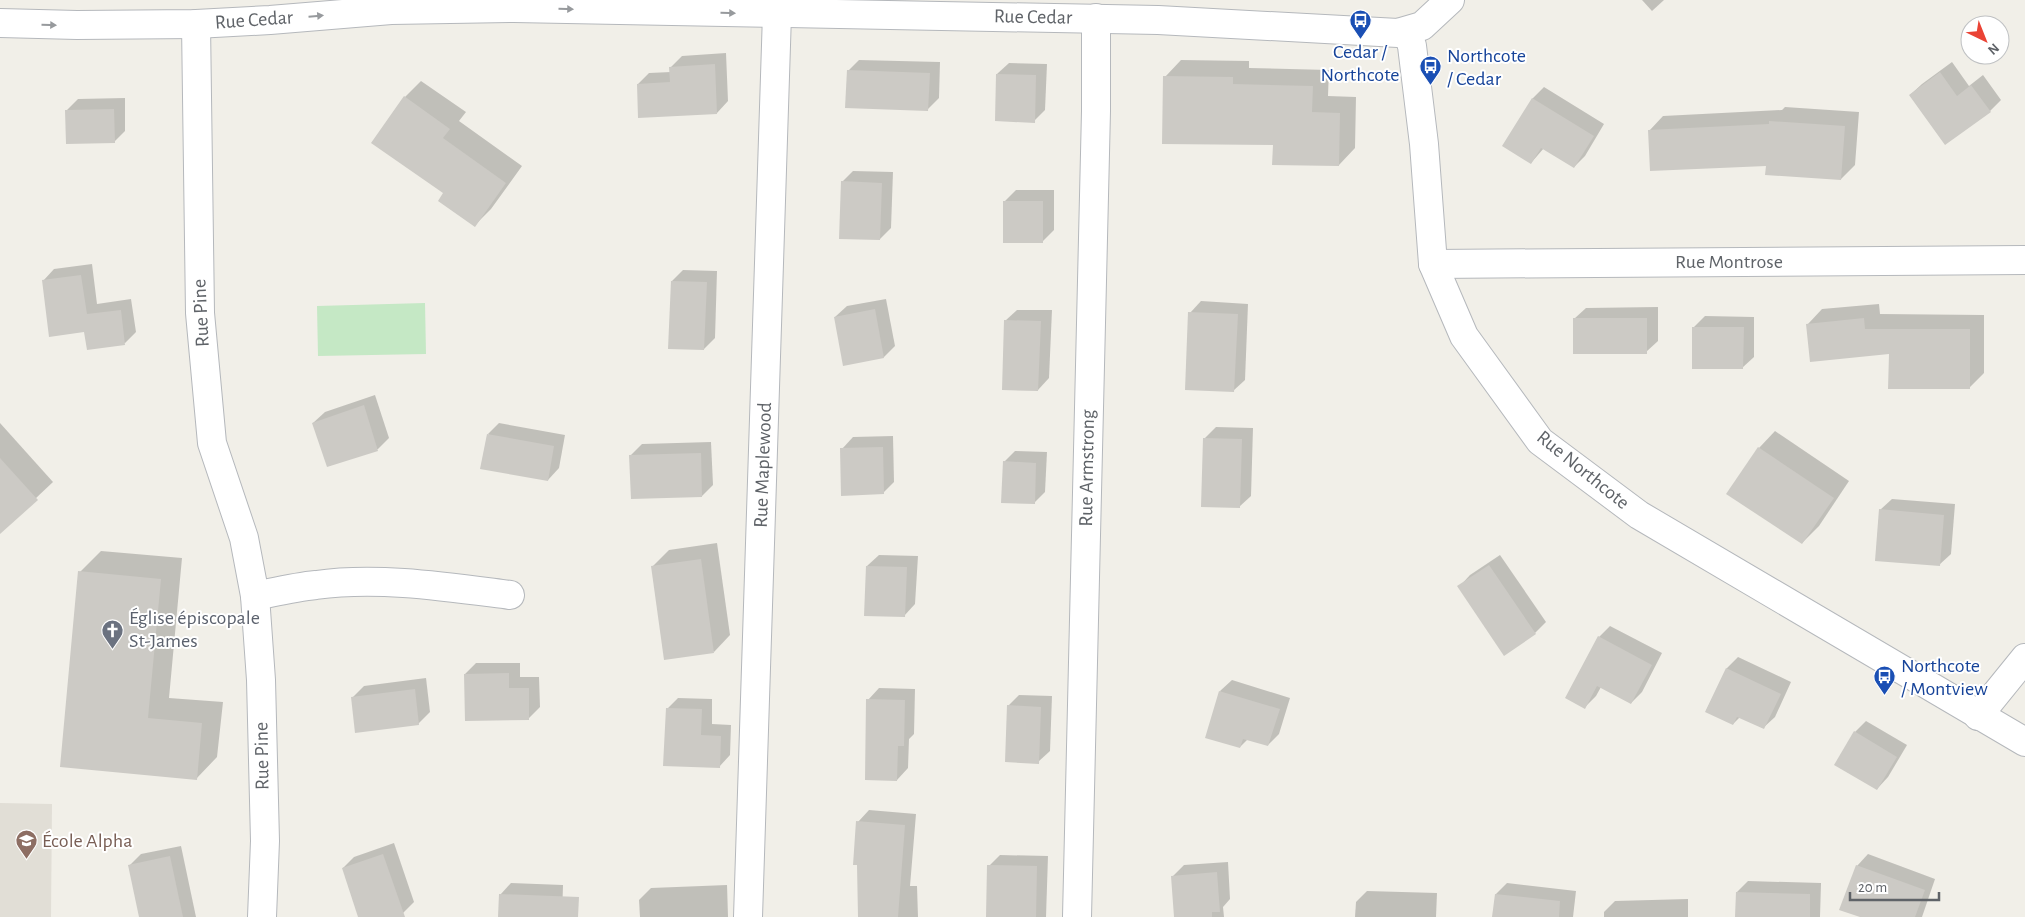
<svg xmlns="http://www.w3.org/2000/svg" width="2025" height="917" viewBox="0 0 2025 917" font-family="'Alegreya Sans',sans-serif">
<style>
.education{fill:#e1ded6}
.green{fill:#c5e8c5}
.shadow{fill:#0003}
.building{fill:#cccac5}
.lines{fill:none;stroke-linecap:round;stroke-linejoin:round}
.minor-casing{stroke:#b5b8bc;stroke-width:30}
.minor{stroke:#fff;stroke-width:28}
.oneway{fill:#979a9d}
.labels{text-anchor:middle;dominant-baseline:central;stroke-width:4;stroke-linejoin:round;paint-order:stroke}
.street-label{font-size:20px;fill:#5f6368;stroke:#fff}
.transit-label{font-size:20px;fill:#164399;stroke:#fff;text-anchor:start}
.worship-label{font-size:20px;fill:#5b616d;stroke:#fff;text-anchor:start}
.education-label{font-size:20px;fill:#785e54;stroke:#fff;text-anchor:start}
</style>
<rect width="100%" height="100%" fill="#f1efe8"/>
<!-- education -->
<polygon class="education" points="0,803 52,804 51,917 0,917"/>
<!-- green -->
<polygon class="green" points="425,303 426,354 318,356 317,306"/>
<!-- shadow -->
<g class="shadow">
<polygon points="1642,0 1664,0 1652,11"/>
<polygon points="726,53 728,101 717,113 638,84 649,73 671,72 671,67 682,56"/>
<polygon points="859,60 940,62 939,98 928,109 848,71"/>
<polygon points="1181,60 1249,61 1249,68 1329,70 1328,96 1356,97 1355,148 1339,165 1274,144 1165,77"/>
<polygon points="1952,62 1969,86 1983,75 2001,100 1990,111 1910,95 1922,84"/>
<polygon points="1009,63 1047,64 1045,110 1034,121 997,74"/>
<polygon points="421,81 466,112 459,121 522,166 491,209 475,225 445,193 405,97"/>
<polygon points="1544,87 1604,124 1585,156 1574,167 1544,148 1531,163 1504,146 1533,98"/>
<polygon points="125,98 125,131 114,142 67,110 78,99"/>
<polygon points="1785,107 1859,112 1855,165 1841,179 1767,164 1649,131 1663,116 1782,110"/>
<polygon points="853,171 893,172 891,228 880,239 842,182"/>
<polygon points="1016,190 1054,190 1054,230 1043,241 1004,202"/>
<polygon points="92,264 97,304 131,299 136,332 125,343 85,331 43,281 54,269"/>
<polygon points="683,270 717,271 715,338 704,349 672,281"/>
<polygon points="886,299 895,346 884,357 844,364 835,317 847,306"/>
<polygon points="1201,301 1248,304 1245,380 1233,391 1190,313"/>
<polygon points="1879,304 1880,314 1984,315 1984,373 1969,388 1890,353 1808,324 1822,309"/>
<polygon points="1658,307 1658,341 1646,352 1574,319 1586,308"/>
<polygon points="1017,310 1052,310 1049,378 1038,390 1005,321"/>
<polygon points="1705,316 1754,317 1754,357 1742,368 1694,327"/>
<polygon points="375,395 389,438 378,449 328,466 313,423 325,412"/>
<polygon points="0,423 53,482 0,532"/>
<polygon points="499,423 565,435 559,468 548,480 488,434"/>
<polygon points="1216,427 1253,428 1251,496 1239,507 1205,438"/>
<polygon points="1775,431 1849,481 1819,526 1802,543 1759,448"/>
<polygon points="893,436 894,482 883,493 842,449 853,437"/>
<polygon points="711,442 713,485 702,496 631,455 642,444"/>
<polygon points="1015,451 1047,452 1045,492 1034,503 1004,462"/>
<polygon points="1892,499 1955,504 1951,554 1939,565 1880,510"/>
<polygon points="717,543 730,635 714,652 652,567 669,550"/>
<polygon points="101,551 182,558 169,698 223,702 217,757 196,779 61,766 80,572"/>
<polygon points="879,555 918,556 915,604 904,616 867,566"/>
<polygon points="1500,555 1546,622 1535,633 1459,587 1470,575"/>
<polygon points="1610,626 1662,653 1642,692 1631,703 1601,687 1596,696 1585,707 1599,637"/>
<polygon points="1738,657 1791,682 1775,717 1763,728 1740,717 1733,724 1706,711 1727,668"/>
<polygon points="476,663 520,663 520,677 539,677 540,707 528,719 465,674"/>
<polygon points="426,678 430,712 418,724 353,697 364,686"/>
<polygon points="1232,680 1290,698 1279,734 1268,745 1248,739 1240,747 1220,691"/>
<polygon points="879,688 915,689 914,734 909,739 908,768 897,780 868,700"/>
<polygon points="1019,695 1052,696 1050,751 1038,762 1008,706"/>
<polygon points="678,698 712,699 712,724 731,725 730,755 719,767 667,709"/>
<polygon points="1866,721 1907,745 1888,777 1877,789 1855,732"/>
<polygon points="869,810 916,814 910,886 917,886 918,917 859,917 858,822"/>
<polygon points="394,843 414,902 403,913 392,917 360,917 343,868 354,857"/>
<polygon points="181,846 196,917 140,917 130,865 141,854"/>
<polygon points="1868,854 1935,879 1922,917 1864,917 1857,866"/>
<polygon points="1000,855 1048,856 1046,917 988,917 989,866"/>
<polygon points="1228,862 1230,899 1223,907 1224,917 1175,917 1173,876 1184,865"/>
<polygon points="1748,881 1821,883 1820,917 1736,917 1737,892"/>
<polygon points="511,883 563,885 562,917 499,917 500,895"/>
<polygon points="1507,883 1576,891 1573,917 1493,917 1496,894"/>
<polygon points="727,885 728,917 640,917 639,900 651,888"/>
<polygon points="1367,891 1437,893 1436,917 1355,917 1356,902"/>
<polygon points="1688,899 1688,917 1604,917 1604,912 1615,901"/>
</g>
<!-- building -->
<g class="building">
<polygon points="715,64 717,114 638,118 637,84 670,82 669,67"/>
<polygon points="847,70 930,73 928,111 845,108"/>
<polygon points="1940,72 1957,96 1971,85 1991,112 1945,145 1909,95"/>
<polygon points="996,74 1036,75 1035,123 995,121"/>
<polygon points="1163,76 1233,77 1233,84 1313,86 1312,112 1340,113 1339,166 1272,165 1273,145 1162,144"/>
<polygon points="404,96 450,129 443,138 506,183 475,227 438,201 443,193 371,143"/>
<polygon points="1532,98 1594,136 1574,168 1541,148 1531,164 1502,146"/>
<polygon points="114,109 115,143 66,144 65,110"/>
<polygon points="1769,121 1845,126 1841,180 1765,175 1766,166 1650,171 1648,130 1769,124"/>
<polygon points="841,181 882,183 880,240 839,239"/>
<rect x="1003" y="201" width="40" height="42"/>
<polygon points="81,275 87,314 121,310 125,345 87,350 84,332 49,337 42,280"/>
<polygon points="671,281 707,282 704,350 668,349"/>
<polygon points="875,309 884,358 843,366 834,317"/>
<polygon points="1188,312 1238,314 1234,392 1185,390"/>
<rect x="1573" y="318" width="74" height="36"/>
<polygon points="1864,318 1865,329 1970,329 1970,389 1888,389 1889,354 1810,362 1806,324"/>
<polygon points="1004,320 1041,321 1038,391 1002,390"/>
<polygon points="1692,327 1744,327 1743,369 1692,369"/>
<polygon points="364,405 378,451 327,467 312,423"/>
<polygon points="487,434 554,446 548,481 480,469"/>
<polygon points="1203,438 1242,439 1240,508 1201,507"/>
<polygon points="883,447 884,494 841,496 840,448"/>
<polygon points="1758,447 1834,498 1802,544 1726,494"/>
<polygon points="701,453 702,497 631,499 629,455"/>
<polygon points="0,458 38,500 0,534"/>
<polygon points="1003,461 1036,463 1035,504 1001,503"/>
<polygon points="1879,509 1944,515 1940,566 1875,561"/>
<polygon points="701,559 714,653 664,660 651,566"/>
<polygon points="1489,565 1536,634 1504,656 1457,586"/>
<polygon points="866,566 907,567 905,617 864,616"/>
<polygon points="78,571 161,579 148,718 202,723 197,780 60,767"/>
<polygon points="1598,636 1652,665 1631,704 1597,686 1585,709 1565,698"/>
<polygon points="1726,668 1781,694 1764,729 1737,717 1733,725 1705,712"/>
<polygon points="509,673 509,688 529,688 529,720 465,721 464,674"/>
<polygon points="415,689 419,725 355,733 351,697"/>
<polygon points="1219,691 1280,709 1268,746 1243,739 1240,748 1205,738"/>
<polygon points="866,699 905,700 904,746 898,746 897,781 865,780"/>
<polygon points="1007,705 1041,707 1039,764 1005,762"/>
<polygon points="666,708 702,709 701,735 721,736 720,768 663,766"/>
<polygon points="1854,731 1897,757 1877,790 1834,765"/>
<polygon points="856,821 905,825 898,917 858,917 857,865 853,865"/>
<polygon points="383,854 405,917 358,917 342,868"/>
<polygon points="170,856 183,917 139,917 128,865"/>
<polygon points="987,865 1037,866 1036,917 986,917"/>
<polygon points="1856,865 1925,890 1915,917 1860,917 1839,910"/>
<polygon points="1217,872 1220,912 1212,912 1212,917 1174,917 1171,876"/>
<polygon points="1736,892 1810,894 1810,917 1735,917"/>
<polygon points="499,894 579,897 578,917 498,917"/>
<polygon points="1495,894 1560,901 1559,917 1492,917"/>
</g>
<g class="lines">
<defs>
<g id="minor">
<polyline points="0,23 77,25 196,24 270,20 391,10 514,8 1158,20 1398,33 1422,26 1450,0"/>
<polyline points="196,24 200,313 212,443 244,538 255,596 261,680 265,841 262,917"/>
<polyline points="1407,31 1412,46 1424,144 1433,264 1464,336 1540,441 1639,515 2025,742"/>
<polyline points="1433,264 2025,260"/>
<path d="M255 596C275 592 295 587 316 585 378 576 448 587 510 595"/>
<polyline points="1978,716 2025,658"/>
<polyline points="748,917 777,14"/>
<polyline points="1077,917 1096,111 1096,18"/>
</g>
</defs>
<!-- minor casing -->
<use href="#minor" class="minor-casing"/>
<!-- minor -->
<use href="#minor" class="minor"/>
</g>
<!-- one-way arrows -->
<defs><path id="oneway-solid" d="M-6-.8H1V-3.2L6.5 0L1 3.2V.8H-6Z" transform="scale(1.25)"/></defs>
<g class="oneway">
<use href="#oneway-solid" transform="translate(566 9) rotate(1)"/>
<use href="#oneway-solid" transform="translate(728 13) rotate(1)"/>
<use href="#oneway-solid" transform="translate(316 16) rotate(-5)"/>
<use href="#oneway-solid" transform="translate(49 25) rotate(2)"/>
</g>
<!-- icons -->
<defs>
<symbol id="bus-pin" viewBox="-11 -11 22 30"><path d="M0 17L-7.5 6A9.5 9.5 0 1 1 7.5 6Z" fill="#1a4fb4" stroke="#fff"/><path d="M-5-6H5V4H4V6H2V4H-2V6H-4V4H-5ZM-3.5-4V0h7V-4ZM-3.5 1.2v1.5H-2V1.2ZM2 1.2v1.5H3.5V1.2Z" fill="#fff"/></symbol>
<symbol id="church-pin" viewBox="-11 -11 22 30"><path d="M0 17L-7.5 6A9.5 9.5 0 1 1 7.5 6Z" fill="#6b7280" stroke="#fff"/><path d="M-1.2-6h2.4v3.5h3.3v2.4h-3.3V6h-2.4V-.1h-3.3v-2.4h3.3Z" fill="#fff"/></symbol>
<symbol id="school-pin" viewBox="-11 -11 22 30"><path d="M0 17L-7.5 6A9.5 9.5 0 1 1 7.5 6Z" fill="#8d6e63" stroke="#fff"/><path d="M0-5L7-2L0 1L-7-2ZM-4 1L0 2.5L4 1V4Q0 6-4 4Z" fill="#fff"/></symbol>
</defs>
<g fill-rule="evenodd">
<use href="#bus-pin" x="1348" y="8" width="25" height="34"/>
<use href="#bus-pin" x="1418" y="54" width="25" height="34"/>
<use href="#church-pin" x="100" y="618" width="25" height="34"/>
<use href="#bus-pin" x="1872" y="664" width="25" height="34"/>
<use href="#school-pin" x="14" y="828" width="25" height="34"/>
</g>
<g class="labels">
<!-- street labels -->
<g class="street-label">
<text transform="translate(1033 17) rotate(1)">Rue Cedar</text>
<text transform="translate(254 20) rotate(-4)">Rue Cedar</text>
<text x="1729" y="262">Rue Montrose</text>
<text transform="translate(201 313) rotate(-93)">Rue Pine</text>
<text transform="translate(763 465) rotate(-88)">Rue Maplewood</text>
<text transform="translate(1087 468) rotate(-89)">Rue Armstrong</text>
<text transform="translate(1583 470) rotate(39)">Rue Northcote</text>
<text transform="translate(262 756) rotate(-91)">Rue Pine</text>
</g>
<!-- transit labels -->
<g class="transit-label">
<text x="1360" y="52" text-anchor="middle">Cedar /<tspan x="1360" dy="23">Northcote</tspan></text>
<text x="1447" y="56">Northcote<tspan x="1447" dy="23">/ Cedar</tspan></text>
<text x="1901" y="666">Northcote<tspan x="1901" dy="23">/ Montview</tspan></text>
</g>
<!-- worship labels -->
<g class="worship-label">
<text x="129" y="618">Église épiscopale<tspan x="129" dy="23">St-James</tspan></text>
</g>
<!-- education labels -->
<g class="education-label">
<text x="42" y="841">École Alpha</text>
</g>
</g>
<!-- north arrow -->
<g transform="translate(1985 40) rotate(137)"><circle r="24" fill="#ffffff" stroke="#bfc1c3"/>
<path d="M0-4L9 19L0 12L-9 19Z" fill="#ea4335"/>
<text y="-8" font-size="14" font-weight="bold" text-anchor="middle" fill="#5f6368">N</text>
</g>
<!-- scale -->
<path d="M1850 892v8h89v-8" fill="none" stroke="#5f6368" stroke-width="2.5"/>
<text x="1858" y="892" font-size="15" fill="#5f6368" stroke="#ffffff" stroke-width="4" paint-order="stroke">20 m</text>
</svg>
